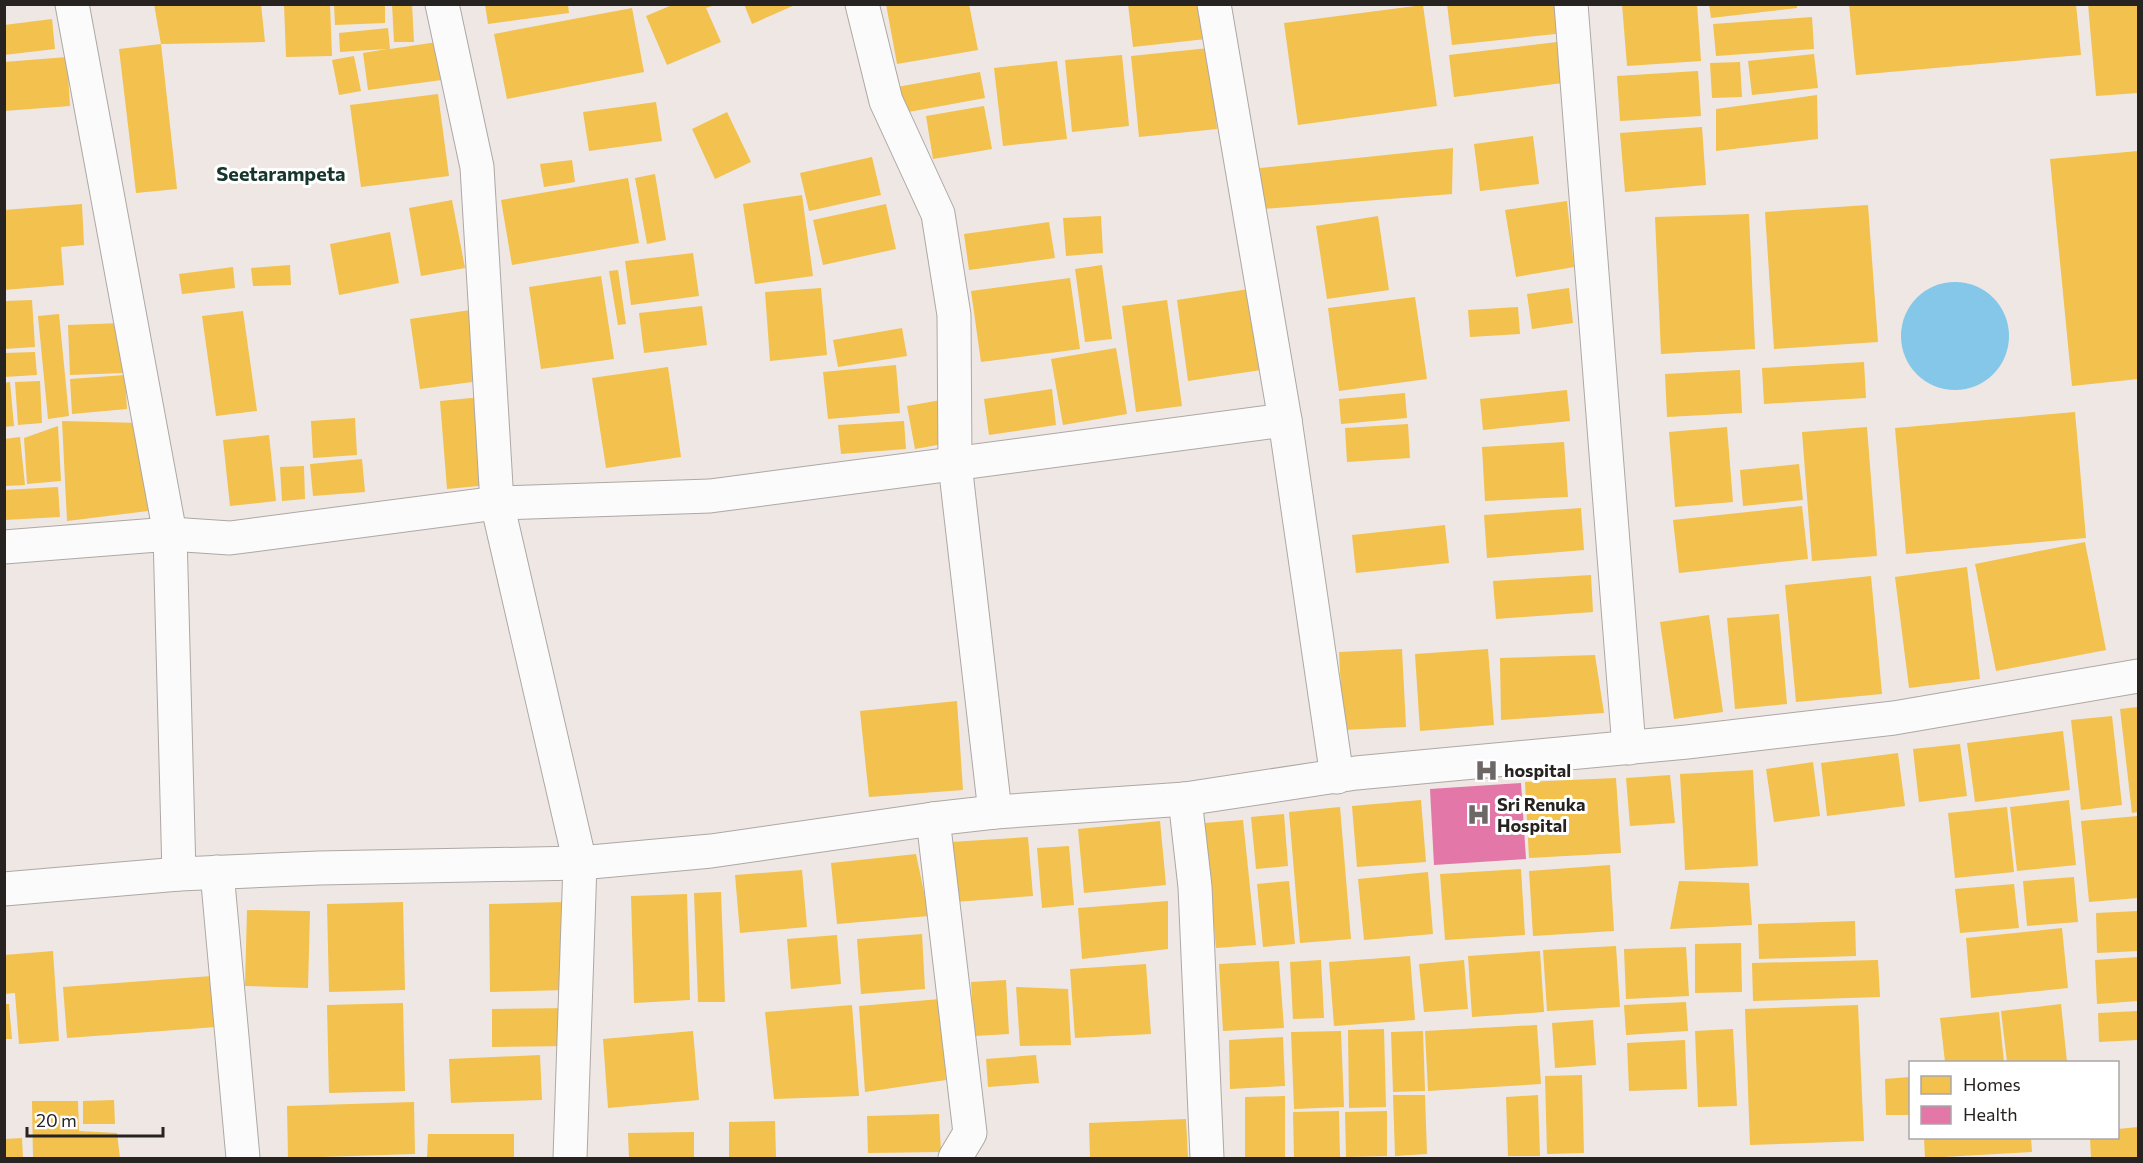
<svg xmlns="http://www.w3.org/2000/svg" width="2143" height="1163" viewBox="0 0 2143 1163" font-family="Commissioner,sans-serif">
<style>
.water{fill:#84c7e8}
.homes{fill:#f2c14e}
.health{fill:#e377a8}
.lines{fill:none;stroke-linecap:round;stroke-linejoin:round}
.minor-casing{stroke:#ada8a5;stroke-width:35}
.minor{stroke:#fcfbfb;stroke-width:33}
.labels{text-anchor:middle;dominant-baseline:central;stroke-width:6;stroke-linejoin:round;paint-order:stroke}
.poi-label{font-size:18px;font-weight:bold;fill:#272321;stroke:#fff;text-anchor:start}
.neighbourhood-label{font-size:20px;font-weight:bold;fill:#16352d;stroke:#fff}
</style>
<rect width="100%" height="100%" fill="#eee7e4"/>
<!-- water -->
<circle class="water" cx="1955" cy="336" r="54"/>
<!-- homes -->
<g class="homes">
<polygon points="154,4 261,4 265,42 161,44 177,189 136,193 119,49 161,44"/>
<polygon points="284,4 330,4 332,56 286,57"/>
<polygon points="334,4 385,4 385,23 335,25"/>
<polygon points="392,4 412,4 414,42 394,42"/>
<polygon points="744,4 797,4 752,24"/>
<polygon points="886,4 969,4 978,50 897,64"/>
<polygon points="1128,4 1202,4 1206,39 1133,47"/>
<polygon points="1447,4 1562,4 1565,33 1452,45"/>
<polygon points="1622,4 1697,4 1701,61 1627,66"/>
<polygon points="1709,4 1797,4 1797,8 1711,18"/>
<polygon points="1849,4 2076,4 2081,55 1856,75"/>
<polygon points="2088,4 2138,4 2138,93 2096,96"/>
<polygon points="485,5 568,5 569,13 488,24"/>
<polygon points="672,5 715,5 706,8 721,42 667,65 646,16"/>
<polygon points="1423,5 1437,106 1298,125 1284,23"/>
<polygon points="632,8 644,72 507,99 494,34"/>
<polygon points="1812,17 1814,49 1716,56 1713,24"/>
<polygon points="52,19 55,49 4,55 4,25"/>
<polygon points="388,28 390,49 444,41 449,79 368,90 363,53 387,49 340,52 339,33"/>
<polygon points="1565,41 1570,82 1454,97 1449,55"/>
<polygon points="1209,48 1217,129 1139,137 1131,56"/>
<polygon points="1814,54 1818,88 1752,95 1748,61"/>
<polygon points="1122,55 1129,126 1072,132 1065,60"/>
<polygon points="354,56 361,91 339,95 332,60"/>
<polygon points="67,57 70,106 4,111 4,62"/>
<polygon points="1057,61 1067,139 1003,146 994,68"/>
<polygon points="1740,62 1742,97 1712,98 1710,63"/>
<polygon points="1698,71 1701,116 1620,121 1617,76"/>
<polygon points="980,72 985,98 903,113 897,87"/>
<polygon points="438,94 449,176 361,187 350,105"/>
<polygon points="1817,95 1818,139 1716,151 1716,109"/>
<polygon points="656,102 662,141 589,151 583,112"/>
<polygon points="984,106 992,149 933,159 926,116"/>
<polygon points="727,112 751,162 715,179 692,129"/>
<polygon points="1702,127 1706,185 1625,192 1620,133"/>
<polygon points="1533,136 1539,184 1480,191 1474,144"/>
<polygon points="1453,148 1452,194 1263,209 1260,168"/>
<polygon points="2138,151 2138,379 2072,386 2050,159"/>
<polygon points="872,157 881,195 809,211 800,173"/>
<polygon points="572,160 575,182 544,187 540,164"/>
<polygon points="655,174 666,240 647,244 635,178"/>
<polygon points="628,178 639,243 512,265 501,200"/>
<polygon points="802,195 813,276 755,284 743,204"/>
<polygon points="452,200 465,268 421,276 409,208"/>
<polygon points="1567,201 1574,267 1516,277 1505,210"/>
<polygon points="82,204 84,245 61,247 64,285 4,290 4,210"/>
<polygon points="886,204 896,249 823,265 813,220"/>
<polygon points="1868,205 1878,342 1774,349 1765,212"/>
<polygon points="1749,214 1755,349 1661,354 1655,217"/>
<polygon points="1101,216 1103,253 1066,256 1063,218"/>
<polygon points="1378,216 1389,290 1327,299 1316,226"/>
<polygon points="1049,222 1055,258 969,270 964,234"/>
<polygon points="390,232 399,283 339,295 330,244"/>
<polygon points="693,253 699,296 631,305 625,261"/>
<polygon points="290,265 291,285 253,286 251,268"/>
<polygon points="1102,265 1112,339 1085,342 1075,269"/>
<polygon points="233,267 235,288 182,294 179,274"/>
<polygon points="618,270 626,324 618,325 609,271"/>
<polygon points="601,276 614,359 541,369 529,287"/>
<polygon points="1070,278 1080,349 981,362 971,291"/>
<polygon points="821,288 827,355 770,361 765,292"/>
<polygon points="1569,288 1573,323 1532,329 1527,294"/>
<polygon points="1249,289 1261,370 1188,381 1177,300"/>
<polygon points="1415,297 1427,379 1339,391 1328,308"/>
<polygon points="32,300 35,347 4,349 4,301"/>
<polygon points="1167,300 1182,406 1136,412 1122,306"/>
<polygon points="702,306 707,345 644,353 639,313"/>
<polygon points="1518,307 1520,334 1470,337 1468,310"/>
<polygon points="477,309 487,380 420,389 410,319"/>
<polygon points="243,311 257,411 216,416 202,316"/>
<polygon points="59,314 69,416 48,419 38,316"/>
<polygon points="122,323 124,373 70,375 68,325"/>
<polygon points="902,328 907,356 838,367 833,340"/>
<polygon points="1116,348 1127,414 1063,425 1051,359"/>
<polygon points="35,352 37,375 4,377 4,353"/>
<polygon points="1864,362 1866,398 1764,404 1762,368"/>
<polygon points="896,365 900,413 828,419 823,372"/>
<polygon points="668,367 681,457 606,468 592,378"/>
<polygon points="1740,370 1742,413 1667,417 1665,374"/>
<polygon points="125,375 127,409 72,414 70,379"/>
<polygon points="40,381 42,423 18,425 15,382"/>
<polygon points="10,382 14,426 4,427 4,383"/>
<polygon points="1052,389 1056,425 989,435 984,399"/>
<polygon points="1567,390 1570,421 1483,430 1480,399"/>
<polygon points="1405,393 1407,418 1341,424 1339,399"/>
<polygon points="482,397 489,485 447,489 440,401"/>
<polygon points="941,400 948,443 915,449 907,406"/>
<polygon points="2075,412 2086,538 1906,554 1895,428"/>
<polygon points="355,418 357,455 313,458 311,421"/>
<polygon points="62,421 141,423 148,511 67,521"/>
<polygon points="904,421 906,449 841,454 838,425"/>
<polygon points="1408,424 1410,458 1347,462 1345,428"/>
<polygon points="58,426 61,481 27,484 24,438"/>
<polygon points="1727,427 1733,502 1675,507 1669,432"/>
<polygon points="1867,427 1877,556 1812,561 1802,432"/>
<polygon points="269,435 276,501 230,506 223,440"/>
<polygon points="20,437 25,485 4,486 4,439"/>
<polygon points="1564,442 1568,497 1485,501 1482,447"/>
<polygon points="362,459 365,492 313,496 310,464"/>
<polygon points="1799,464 1803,500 1743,506 1740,470"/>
<polygon points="304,466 305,499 282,501 280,467"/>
<polygon points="58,487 60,517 4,520 4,490"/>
<polygon points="1802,506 1808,559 1679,573 1673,520"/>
<polygon points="1581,508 1584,550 1487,558 1484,515"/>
<polygon points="1445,525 1449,563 1356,573 1352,535"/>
<polygon points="2085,542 2106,650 1996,671 1975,564"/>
<polygon points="1967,567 1980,679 1909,688 1895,577"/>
<polygon points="1591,575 1593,612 1496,619 1493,581"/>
<polygon points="1871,576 1882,694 1796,702 1785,585"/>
<polygon points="1779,614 1787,704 1735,709 1727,618"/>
<polygon points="1709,615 1723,712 1674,719 1660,622"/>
<polygon points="1402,649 1406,727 1343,730 1339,652"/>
<polygon points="1488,649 1494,725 1420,731 1415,654"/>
<polygon points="1595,655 1604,713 1501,720 1500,658"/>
<polygon points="957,701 963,790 869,797 860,711"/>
<polygon points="2138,707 2138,812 2132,813 2120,709"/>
<polygon points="2112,716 2122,805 2081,810 2071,720"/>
<polygon points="2063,731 2070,790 1975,802 1967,743"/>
<polygon points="1960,744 1967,796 1919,802 1913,749"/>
<polygon points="1898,753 1905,806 1827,816 1821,763"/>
<polygon points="1813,762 1820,816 1774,822 1766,769"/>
<polygon points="1753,770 1758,866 1685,870 1680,774"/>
<polygon points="1670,775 1675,823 1630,826 1626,778"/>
<polygon points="1616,778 1621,853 1529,858 1525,782"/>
<polygon points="1421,800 1426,862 1357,867 1352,806"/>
<polygon points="2069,800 2076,865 2017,871 2010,807"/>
<polygon points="1340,807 1351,939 1300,943 1289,812"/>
<polygon points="2007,807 2014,872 1955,878 1948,813"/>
<polygon points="1284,814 1288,866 1256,869 1251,817"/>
<polygon points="2138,816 2138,898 2089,902 2081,821"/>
<polygon points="1243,820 1256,945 1216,948 1204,823"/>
<polygon points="1160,821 1166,885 1084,893 1078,829"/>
<polygon points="1028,837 1033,896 955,902 951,842"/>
<polygon points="1069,846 1074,905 1042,908 1037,848"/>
<polygon points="916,854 929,916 837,924 831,863"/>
<polygon points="1610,865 1614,931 1533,936 1529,871"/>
<polygon points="1521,869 1525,935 1445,940 1440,874"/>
<polygon points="802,870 807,927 740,933 735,875"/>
<polygon points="1428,872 1433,934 1364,940 1358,879"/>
<polygon points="2074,877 2078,922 2027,926 2023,881"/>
<polygon points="1289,881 1295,944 1263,947 1257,884"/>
<polygon points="1679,881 1749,883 1752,925 1670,929"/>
<polygon points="2014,884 2019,928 1960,933 1955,889"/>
<polygon points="721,892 725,1002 698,1002 694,893"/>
<polygon points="687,894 690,1000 634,1003 631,896"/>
<polygon points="1168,901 1168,949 1082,959 1078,908"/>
<polygon points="403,902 405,990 329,992 327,904"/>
<polygon points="565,902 567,990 490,992 489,904"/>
<polygon points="247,910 310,911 308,988 245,986"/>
<polygon points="2138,911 2138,951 2097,953 2096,913"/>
<polygon points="1855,921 1856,956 1759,959 1758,924"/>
<polygon points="2062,928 2068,988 1971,998 1966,938"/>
<polygon points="922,934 925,989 861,994 857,939"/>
<polygon points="837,935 841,984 791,989 787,939"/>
<polygon points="1741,943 1742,992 1695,993 1695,944"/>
<polygon points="1616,946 1620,1007 1547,1011 1543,950"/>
<polygon points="1686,947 1689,996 1626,999 1624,949"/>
<polygon points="53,951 59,1041 19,1044 15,993 4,994 4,955"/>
<polygon points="1540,951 1544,1012 1472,1017 1468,956"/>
<polygon points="1410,956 1415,1020 1334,1026 1329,962"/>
<polygon points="2138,957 2138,1001 2097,1004 2095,960"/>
<polygon points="1321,960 1324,1018 1293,1019 1290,962"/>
<polygon points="1464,960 1468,1009 1424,1012 1419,964"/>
<polygon points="1878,960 1880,997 1753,1001 1752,963"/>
<polygon points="1279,961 1284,1028 1223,1031 1219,964"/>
<polygon points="1146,964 1151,1034 1075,1038 1070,969"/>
<polygon points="212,976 216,1027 67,1038 63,987"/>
<polygon points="1006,980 1009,1034 974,1036 971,982"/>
<polygon points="1016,987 1068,989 1071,1045 1020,1046"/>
<polygon points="940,999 946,1080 865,1092 859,1006"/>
<polygon points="1686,1002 1688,1031 1626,1035 1624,1005"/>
<polygon points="403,1003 405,1091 329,1093 327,1005"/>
<polygon points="4,1004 9,1004 12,1039 4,1039"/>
<polygon points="2061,1004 2067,1062 2007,1062 2001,1011"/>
<polygon points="852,1005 859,1096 774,1099 765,1012"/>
<polygon points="1858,1005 1864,1141 1750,1145 1745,1009"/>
<polygon points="572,1008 572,1046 492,1047 492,1009"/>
<polygon points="2138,1011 2138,1040 2099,1042 2098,1013"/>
<polygon points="1999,1012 2004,1062 1945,1062 1940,1018"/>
<polygon points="1593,1020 1596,1065 1555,1068 1552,1023"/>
<polygon points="1537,1025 1541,1084 1428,1091 1425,1031"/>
<polygon points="1384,1029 1386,1107 1349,1108 1348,1030"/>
<polygon points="1733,1029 1737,1106 1698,1107 1695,1031"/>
<polygon points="693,1031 699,1100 608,1108 603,1039"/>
<polygon points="1341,1031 1344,1107 1294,1109 1291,1032"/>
<polygon points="1423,1031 1425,1091 1393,1092 1391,1032"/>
<polygon points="1283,1037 1285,1086 1230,1089 1229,1040"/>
<polygon points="1685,1040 1687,1089 1629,1091 1627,1043"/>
<polygon points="540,1055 542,1100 451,1103 449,1059"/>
<polygon points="1036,1055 1039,1083 988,1087 986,1059"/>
<polygon points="1582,1075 1584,1153 1547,1154 1545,1076"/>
<polygon points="1910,1077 1910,1115 1886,1115 1885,1079"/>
<polygon points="1393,1095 1425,1095 1427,1154 1395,1156"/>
<polygon points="1538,1095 1540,1156 1508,1156 1506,1097"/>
<polygon points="1285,1096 1285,1158 1245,1158 1245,1097"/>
<polygon points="114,1100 115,1124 83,1124 83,1101"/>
<polygon points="32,1101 78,1101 79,1131 117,1133 120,1158 33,1158"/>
<polygon points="414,1102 415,1154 288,1158 287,1106"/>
<polygon points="1339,1111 1340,1157 1294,1158 1293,1112"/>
<polygon points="1387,1111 1387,1156 1346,1157 1345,1112"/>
<polygon points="939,1114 941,1152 868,1153 867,1116"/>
<polygon points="1186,1119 1188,1158 1090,1158 1089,1123"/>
<polygon points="775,1121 776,1158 729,1158 729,1122"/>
<polygon points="2138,1127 2138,1158 2091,1158 2090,1138 2118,1138 2118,1129"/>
<polygon points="694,1132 694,1158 629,1158 628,1133"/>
<polygon points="428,1134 514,1134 514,1158 427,1158"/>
<polygon points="22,1138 23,1158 4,1158 4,1139"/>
<polygon points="1924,1138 2031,1138 2032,1152 1925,1158"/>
</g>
<!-- health -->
<polygon class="health" points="1521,783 1526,859 1434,865 1430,789"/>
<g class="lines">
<defs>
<g id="minor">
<polyline points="72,4 170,534 179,874"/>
<polyline points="442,4 477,167 497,503 580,863 570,1158"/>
<polyline points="862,4 886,101 938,214 954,315 955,464 995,812"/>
<polyline points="1214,4 1285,420"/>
<polyline points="1571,4 1629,748"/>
<polyline points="4,547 170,534 230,538 497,503 710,496 1285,420 1337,777"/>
<polyline points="1185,799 1195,887 1207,1158"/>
<polyline points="933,819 970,1133 955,1158"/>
<polyline points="217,872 243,1158"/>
<polyline points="4,889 179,874 319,868 580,863 711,851 933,819 995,812 1185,799 1356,773 1687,742 1894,718 2138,676"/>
</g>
</defs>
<!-- minor casing -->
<use href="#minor" class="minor-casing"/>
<!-- minor -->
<use href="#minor" class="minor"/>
</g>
<!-- icons -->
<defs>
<symbol id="hospital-bare" viewBox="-9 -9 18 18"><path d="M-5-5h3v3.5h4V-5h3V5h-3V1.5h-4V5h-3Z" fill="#6d6865" stroke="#fff" stroke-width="2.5" paint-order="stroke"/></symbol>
</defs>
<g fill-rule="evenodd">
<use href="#hospital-bare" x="1470" y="754" width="33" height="33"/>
<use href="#hospital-bare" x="1462" y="798" width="33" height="33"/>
</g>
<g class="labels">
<!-- poi labels -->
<g class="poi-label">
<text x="1504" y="770">hospital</text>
<text x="1497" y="804">Sri Renuka<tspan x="1497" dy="21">Hospital</tspan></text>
</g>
<!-- neighbourhood labels -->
<g class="neighbourhood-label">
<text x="281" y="173">Seetarampeta</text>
</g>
</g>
<!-- border -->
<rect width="2143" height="1163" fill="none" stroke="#272321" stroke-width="12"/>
<!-- legend -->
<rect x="1909" y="1061" width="210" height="78" fill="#ffffff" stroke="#a9a7a6" stroke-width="1.5"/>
<rect x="1921" y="1076" width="30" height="18" fill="#f2c14e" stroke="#a9a7a6" stroke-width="1.5"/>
<text x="1963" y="1091" font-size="18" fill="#272321">Homes</text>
<rect x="1921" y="1106" width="30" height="18" fill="#e377a8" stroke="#a9a7a6" stroke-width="1.5"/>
<text x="1963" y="1121" font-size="18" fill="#272321">Health</text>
<!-- scale -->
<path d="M27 1127v9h136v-9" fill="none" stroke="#272321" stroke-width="3"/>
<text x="36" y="1127" font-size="18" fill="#272321" stroke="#ffffff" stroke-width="4.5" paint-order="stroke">20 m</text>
</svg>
